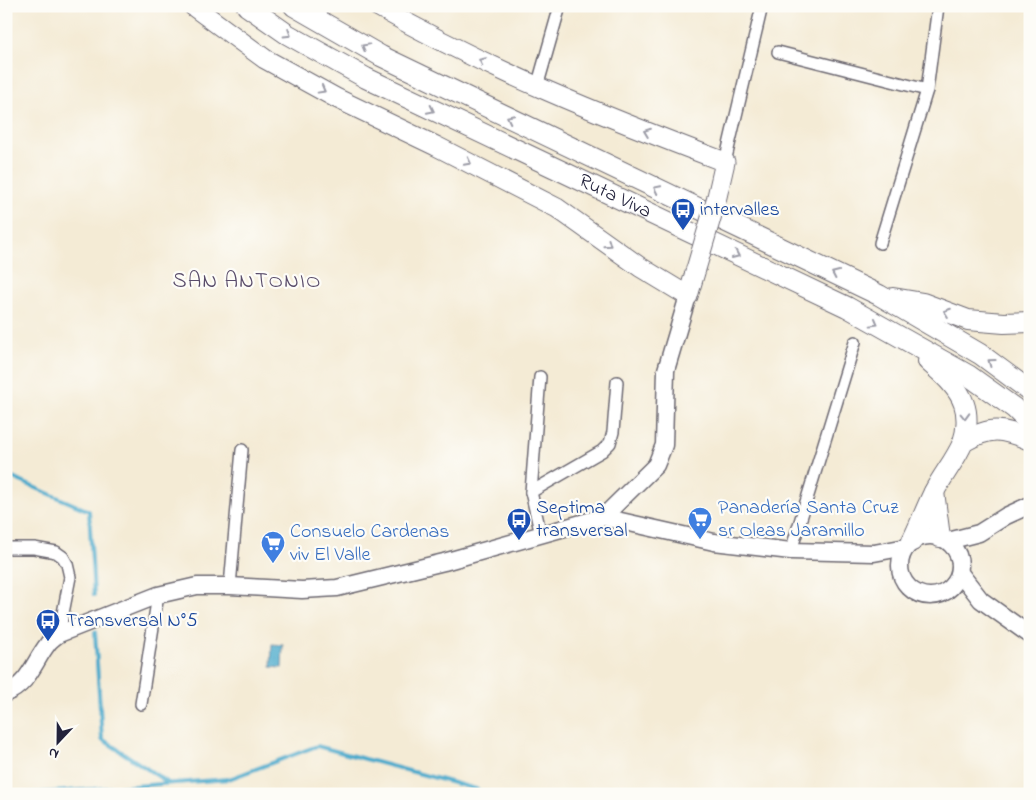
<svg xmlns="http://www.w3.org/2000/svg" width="1036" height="800" viewBox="0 0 1036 800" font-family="'Indie Flower',sans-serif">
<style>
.water{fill:#4dabcc;stroke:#386684}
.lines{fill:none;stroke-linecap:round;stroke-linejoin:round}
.stream{stroke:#4dabcc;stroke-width:4}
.minor-casing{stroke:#6c6871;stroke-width:14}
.secondary-casing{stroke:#6c6871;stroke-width:19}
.primary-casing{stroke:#6c6871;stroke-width:21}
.trunk-casing{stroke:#6c6871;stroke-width:22}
.minor{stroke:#fff;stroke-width:11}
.secondary{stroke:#fff;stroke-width:16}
.primary{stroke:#fff;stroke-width:19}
.trunk{stroke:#fff;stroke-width:20}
.primary-bridge-casing{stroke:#6c6871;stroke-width:21;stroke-linecap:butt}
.primary-bridge{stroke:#fff;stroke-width:19}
.oneway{stroke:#9c9ca7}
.labels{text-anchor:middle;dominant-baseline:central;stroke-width:4.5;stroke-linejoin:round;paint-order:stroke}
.street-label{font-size:20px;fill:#22223b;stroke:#fdfcf7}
.transit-label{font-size:20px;fill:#164399;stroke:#fdfcf7;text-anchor:start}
.shop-label{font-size:20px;fill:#366cbe;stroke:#fdfcf7;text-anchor:start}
.quarter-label{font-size:22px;letter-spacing:1px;fill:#5a4d6b;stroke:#fdfcf7}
</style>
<rect width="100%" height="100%" fill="#fdfcf7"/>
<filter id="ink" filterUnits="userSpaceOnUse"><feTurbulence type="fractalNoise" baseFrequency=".02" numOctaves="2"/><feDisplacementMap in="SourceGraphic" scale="10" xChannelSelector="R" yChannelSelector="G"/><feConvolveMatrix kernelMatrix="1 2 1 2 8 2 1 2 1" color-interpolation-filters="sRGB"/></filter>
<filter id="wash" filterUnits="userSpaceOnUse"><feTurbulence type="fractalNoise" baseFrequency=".0096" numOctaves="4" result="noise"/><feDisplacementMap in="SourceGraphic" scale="20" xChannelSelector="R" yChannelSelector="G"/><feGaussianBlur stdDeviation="1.12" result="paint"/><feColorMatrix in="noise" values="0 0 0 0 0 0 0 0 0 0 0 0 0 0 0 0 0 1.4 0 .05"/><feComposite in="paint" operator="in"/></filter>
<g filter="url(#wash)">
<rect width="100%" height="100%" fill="#f4ebd5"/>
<!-- water -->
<polygon class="water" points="272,644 283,645 282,668 271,667"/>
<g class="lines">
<!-- stream -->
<g class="stream">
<polyline points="6,475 89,511 94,595"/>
<polyline points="95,632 102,739 167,782"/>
<polyline points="25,794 229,779 317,746 476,789 484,794"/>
</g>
</g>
</g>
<g filter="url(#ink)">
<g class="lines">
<defs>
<g id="minor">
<polyline points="778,52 927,90"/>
<polyline points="537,87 560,6"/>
<polyline points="725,162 762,6"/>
<polyline points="880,243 927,90 938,6"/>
<polyline points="540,377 531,492 541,535"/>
<polyline points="531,492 602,451 610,443 613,432 617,382"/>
<polyline points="6,548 34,548 56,552 63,557 67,564 70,577 59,634"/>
<polyline points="791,551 855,342"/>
<polyline points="230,586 242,450"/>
<polyline points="141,704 158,595"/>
</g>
<g id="secondary">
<polyline points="603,517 656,465 664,445 666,370 688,296"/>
<circle cx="930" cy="566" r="30"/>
<polyline points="948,541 979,533 1006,516 1030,505"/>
<polyline points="960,573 981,600 1030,635"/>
<path d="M6 693C28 685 34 662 47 645 50 640 55 637 59 634L158 595 197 586H230L302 590 337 588 444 562 603 517 714 542 765 548 791 551 874 553 906 547"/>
</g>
<g id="primary">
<polyline points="193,6 265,59 336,98 436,146 557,208 640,267 688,296 696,269"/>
<path d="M377 6C488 70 606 117 725 162L716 201"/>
</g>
<g id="trunk">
<path id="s1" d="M247 6 287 34 366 78 847 307 968 375 1014 408 1030 424"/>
<polyline points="294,6 381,56 879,295 980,354 1030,391"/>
<polyline points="893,298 923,303 968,320 1004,323 1030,322"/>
<path d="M963 442C991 426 1001 428 1030 440"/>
<polyline points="934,492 940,537"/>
<path d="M912 541C920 525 926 508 934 492 942 476 957 458 963 442 967 431 968 415 964 404 958 386 941 373 928 361"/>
</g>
</defs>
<!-- minor casing -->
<use href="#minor" class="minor-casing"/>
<!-- secondary casing -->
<use href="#secondary" class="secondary-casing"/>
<!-- primary casing -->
<use href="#primary" class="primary-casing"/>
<!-- trunk casing -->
<use href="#trunk" class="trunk-casing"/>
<!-- minor -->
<use href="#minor" class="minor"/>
<!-- secondary -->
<use href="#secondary" class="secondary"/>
<!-- primary -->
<use href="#primary" class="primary"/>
<!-- trunk -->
<use href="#trunk" class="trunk"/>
<defs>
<polyline id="primary-bridge" points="696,269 716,201"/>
</defs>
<!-- primary-bridge casing -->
<use href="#primary-bridge" class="primary-bridge-casing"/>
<!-- primary-bridge -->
<use href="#primary-bridge" class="primary-bridge"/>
</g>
<!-- one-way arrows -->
<defs><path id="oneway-chevron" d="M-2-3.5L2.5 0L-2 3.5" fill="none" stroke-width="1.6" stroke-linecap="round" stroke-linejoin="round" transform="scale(1.25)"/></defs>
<g class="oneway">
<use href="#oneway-chevron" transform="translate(288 34) rotate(32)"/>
<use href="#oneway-chevron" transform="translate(365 47) rotate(-151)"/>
<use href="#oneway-chevron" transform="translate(482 61) rotate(-154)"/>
<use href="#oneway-chevron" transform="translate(322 90) rotate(29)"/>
<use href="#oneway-chevron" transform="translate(431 110) rotate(26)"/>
<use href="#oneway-chevron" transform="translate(510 118) rotate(-154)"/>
<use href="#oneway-chevron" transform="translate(647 132) rotate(-159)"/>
<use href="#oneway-chevron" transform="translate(468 162) rotate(27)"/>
<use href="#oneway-chevron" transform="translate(657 189) rotate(-154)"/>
<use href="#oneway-chevron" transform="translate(608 244) rotate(35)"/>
<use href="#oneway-chevron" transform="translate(736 255) rotate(25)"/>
<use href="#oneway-chevron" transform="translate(835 274) rotate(-155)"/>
<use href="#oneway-chevron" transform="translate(947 312) rotate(-160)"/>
<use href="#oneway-chevron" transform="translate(875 323) rotate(29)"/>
<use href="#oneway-chevron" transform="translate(991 362) rotate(-144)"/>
<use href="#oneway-chevron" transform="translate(965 416) rotate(88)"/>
</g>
</g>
<!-- icons -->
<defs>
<symbol id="bus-pin" viewBox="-11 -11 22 30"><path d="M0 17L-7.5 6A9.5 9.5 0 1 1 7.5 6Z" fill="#1a4fb4" stroke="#fdfcf7"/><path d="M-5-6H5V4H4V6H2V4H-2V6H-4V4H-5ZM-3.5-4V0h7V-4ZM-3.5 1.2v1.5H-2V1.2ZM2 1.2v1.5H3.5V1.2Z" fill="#fff"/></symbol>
<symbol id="supermarket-pin" viewBox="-11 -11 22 30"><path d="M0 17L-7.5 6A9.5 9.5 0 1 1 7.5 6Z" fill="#3f7fe0" stroke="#fdfcf7"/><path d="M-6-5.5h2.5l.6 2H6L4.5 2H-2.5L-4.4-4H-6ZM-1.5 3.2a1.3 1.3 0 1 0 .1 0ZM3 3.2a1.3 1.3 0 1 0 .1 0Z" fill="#fff"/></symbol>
</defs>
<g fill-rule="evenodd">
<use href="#bus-pin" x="669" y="196" width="28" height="38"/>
<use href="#supermarket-pin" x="686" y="505" width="28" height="38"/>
<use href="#bus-pin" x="505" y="506" width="28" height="38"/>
<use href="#supermarket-pin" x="259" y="529" width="28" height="38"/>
<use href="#bus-pin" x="34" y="607" width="28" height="38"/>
</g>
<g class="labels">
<!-- street labels -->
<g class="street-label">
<text stroke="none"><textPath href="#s1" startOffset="415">Ruta Viva</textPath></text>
</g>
<!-- transit labels -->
<g class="transit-label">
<text x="700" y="210">intervalles</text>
<text x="536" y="508">Septima<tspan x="536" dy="23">transversal</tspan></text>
<text x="66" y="621">Transversal N°5</text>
</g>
<!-- shop labels -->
<g class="shop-label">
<text x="718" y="508">Panadería Santa Cruz<tspan x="718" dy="23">sr Oleas Jaramillo</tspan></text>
<text x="290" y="532">Consuelo Cardenas<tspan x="290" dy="23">viv El Valle</tspan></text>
</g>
<!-- quarter labels -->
<g class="quarter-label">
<text x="247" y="282">SAN ANTONIO</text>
</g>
</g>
<!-- margin -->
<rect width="1036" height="800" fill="none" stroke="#fdfcf7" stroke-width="25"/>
<!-- north arrow -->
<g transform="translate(58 742) rotate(202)" stroke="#fdfcf7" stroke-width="4" paint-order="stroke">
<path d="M0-4L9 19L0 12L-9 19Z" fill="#22223b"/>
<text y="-8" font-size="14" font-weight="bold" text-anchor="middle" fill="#22223b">N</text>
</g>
</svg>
